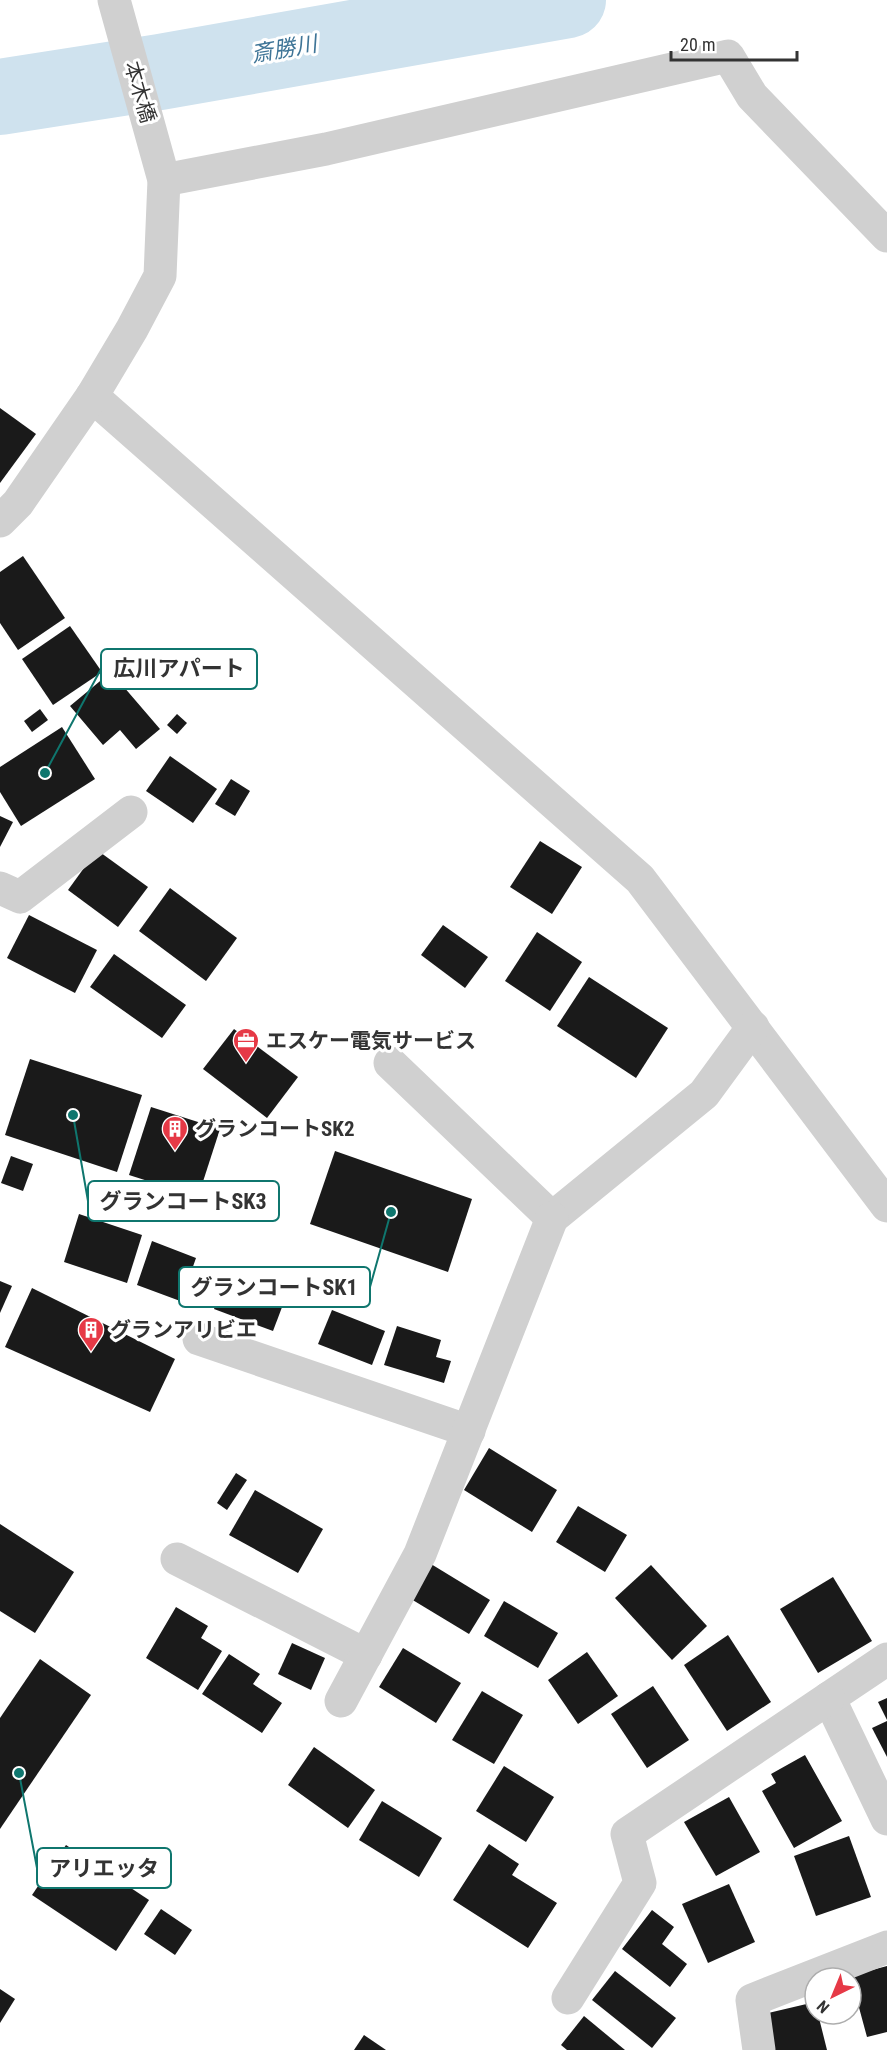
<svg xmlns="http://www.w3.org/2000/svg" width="887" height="2050" viewBox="0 0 887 2050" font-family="'Roboto Condensed','Noto Sans JP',sans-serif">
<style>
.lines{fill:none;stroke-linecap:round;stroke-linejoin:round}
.river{stroke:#cfe2ee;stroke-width:76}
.building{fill:#1a1a1a}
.minor{stroke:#d0d0d0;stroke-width:33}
.labels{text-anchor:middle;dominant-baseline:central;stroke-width:6;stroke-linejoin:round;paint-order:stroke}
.street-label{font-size:21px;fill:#333;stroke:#fff}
.poi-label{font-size:21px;font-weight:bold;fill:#333;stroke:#fff;text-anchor:start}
.water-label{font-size:22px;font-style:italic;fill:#3f7597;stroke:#fff}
.leader{fill:none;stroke:#0f766e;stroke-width:2}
.callout-dot{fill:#0f766e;stroke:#fff;stroke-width:2}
.callout{fill:#fff;stroke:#0f766e;stroke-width:2}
.callout-label{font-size:22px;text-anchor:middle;font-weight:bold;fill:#333}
</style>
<rect width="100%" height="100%" fill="#fff"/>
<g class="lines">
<!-- river -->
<polyline class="river" points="0,97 160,72 568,0"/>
</g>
<!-- building -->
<g class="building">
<polygon points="0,408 36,434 0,483"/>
<polygon points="23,556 65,618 18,650 0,623 0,572"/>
<polygon points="70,626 102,672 53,705 22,659"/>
<polygon points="111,672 160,729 136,749 120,730 103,745 70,706"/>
<polygon points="40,709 48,720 32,732 24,721"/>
<polygon points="177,714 187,723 177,734 167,725"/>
<polygon points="62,727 95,779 21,826 0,792 0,767"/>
<polygon points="170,756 217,789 193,823 146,791"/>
<polygon points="231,779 250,791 235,816 215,804"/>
<polygon points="0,816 13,822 0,847"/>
<polygon points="540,841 582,867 552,914 510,887"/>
<polygon points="97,850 148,887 118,927 68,890"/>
<polygon points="170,888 237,938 206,981 139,931"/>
<polygon points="29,915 97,950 75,993 7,958"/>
<polygon points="443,925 488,957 465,988 421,955"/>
<polygon points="537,932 582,962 550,1011 505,981"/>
<polygon points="114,954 186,1005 162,1038 90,987"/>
<polygon points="589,977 668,1028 636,1078 557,1026"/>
<polygon points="234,1029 298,1077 267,1118 203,1069"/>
<polygon points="30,1059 142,1095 117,1172 5,1135"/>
<polygon points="151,1107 220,1129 198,1197 129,1175"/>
<polygon points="335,1151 472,1199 448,1272 310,1224"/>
<polygon points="11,1156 33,1164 23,1191 1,1183"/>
<polygon points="79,1214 142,1235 127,1283 64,1262"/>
<polygon points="152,1241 196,1258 189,1278 208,1284 199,1308 137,1285"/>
<polygon points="228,1272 287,1294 273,1331 214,1309"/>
<polygon points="0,1281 12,1286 0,1313"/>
<polygon points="32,1288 175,1359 150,1412 5,1347"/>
<polygon points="332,1310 385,1331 372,1365 318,1344"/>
<polygon points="397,1326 441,1340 436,1357 451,1361 444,1383 384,1365"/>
<polygon points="489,1448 557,1490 532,1532 464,1490"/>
<polygon points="236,1473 247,1480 227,1510 217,1503"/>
<polygon points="255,1490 323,1529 298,1573 229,1535"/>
<polygon points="578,1506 627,1535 605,1572 556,1542"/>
<polygon points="0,1524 74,1572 35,1633 0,1611"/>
<polygon points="431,1564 490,1600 469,1634 411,1599"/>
<polygon points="651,1565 707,1626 672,1660 615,1598"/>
<polygon points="833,1577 872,1641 818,1673 780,1609"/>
<polygon points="504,1601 558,1633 538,1668 484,1636"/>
<polygon points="176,1607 208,1626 201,1638 222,1651 198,1690 146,1658"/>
<polygon points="728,1635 771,1702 727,1731 684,1665"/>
<polygon points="292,1643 325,1658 311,1690 278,1674"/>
<polygon points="403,1648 461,1683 436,1723 379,1687"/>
<polygon points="587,1652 618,1696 578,1724 548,1680"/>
<polygon points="229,1654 260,1674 253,1684 282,1703 262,1733 202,1694"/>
<polygon points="40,1659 91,1695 0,1829 0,1718"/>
<polygon points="653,1686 689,1740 647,1768 611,1714"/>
<polygon points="482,1691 523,1715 494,1764 452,1740"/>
<polygon points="887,1698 887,1720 878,1702"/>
<polygon points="887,1721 887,1757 872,1728"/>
<polygon points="314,1747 375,1790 348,1828 288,1785"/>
<polygon points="805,1755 842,1821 794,1848 762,1791 776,1783 771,1774"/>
<polygon points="504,1766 554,1797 526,1842 476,1811"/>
<polygon points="729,1797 760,1852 716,1876 684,1822"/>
<polygon points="382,1801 442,1838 419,1877 359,1840"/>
<polygon points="849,1836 871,1897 816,1916 794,1856"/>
<polygon points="489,1844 519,1864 512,1875 557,1903 528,1948 453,1900"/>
<polygon points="66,1845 149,1900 116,1951 32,1895"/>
<polygon points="729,1884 755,1942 708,1963 682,1904"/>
<polygon points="161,1909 192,1930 175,1955 144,1934"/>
<polygon points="652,1910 674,1927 662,1944 687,1964 670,1987 622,1949"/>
<polygon points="887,1966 887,2032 867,2037 851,1978 846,1977"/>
<polygon points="615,1971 676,2018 652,2048 592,2000"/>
<polygon points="0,1989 15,1999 0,2023"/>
<polygon points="815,2002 815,2014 818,2014 827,2050 773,2050 764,2014"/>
<polygon points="584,2016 625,2050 567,2050 561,2045"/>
<polygon points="364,2035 386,2050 354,2050"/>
</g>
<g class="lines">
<!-- minor -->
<g class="minor">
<polyline points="164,180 326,149 728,56 752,96 887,236"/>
<polyline points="92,396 640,879 887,1206"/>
<polyline points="0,521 18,503 92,396 132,329 160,276 164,180 114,0"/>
<polyline points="0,888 20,897 131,812"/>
<polyline points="390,1063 552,1218 704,1094 753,1027"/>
<polyline points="199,1339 469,1431"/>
<polyline points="177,1559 366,1655"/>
<polyline points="887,1659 829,1698 887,1819"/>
<polyline points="341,1701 420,1554 552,1218"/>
<polyline points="568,1998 640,1883 627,1834 829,1698"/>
<polyline points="759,2050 752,2000 887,1947"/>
</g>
</g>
<!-- icons -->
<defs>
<symbol id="office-pin" viewBox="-11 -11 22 30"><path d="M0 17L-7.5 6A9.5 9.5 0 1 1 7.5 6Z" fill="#e63946" stroke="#fff"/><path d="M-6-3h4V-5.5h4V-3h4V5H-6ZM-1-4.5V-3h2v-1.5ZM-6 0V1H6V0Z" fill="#fff"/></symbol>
<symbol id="building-pin" viewBox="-11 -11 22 30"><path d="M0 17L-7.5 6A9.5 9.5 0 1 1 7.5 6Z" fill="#e63946" stroke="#fff"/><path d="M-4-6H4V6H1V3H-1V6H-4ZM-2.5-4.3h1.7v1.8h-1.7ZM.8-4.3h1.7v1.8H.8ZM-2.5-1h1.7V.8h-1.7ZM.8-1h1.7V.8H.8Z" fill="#fff"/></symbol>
</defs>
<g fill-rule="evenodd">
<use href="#office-pin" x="231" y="1026" width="30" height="40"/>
<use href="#building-pin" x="160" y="1114" width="30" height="40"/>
<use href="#building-pin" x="76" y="1315" width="30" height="40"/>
</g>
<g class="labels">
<!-- street labels -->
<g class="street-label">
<text transform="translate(140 92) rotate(74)">本木橋</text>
</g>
<!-- poi labels -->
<g class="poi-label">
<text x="266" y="1041">エスケー電気サービス</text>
<text x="195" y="1129">グランコートSK2</text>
<text x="110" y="1330">グランアリビエ</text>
</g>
<!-- water labels -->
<g class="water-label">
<text transform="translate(284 49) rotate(-10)">斎勝川</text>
</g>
</g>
<!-- callouts -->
<path class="leader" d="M45 773L101 669M73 1115L88 1201M391 1212L370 1287M19 1773L37 1868"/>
<g class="callout-dot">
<circle cx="45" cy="773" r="6"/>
<circle cx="73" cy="1115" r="6"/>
<circle cx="391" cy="1212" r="6"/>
<circle cx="19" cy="1773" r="6"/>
</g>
<g class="callout">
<rect x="101" y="649" width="156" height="40" rx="6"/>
<rect x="88" y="1181" width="191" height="40" rx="6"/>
<rect x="179" y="1267" width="191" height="40" rx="6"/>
<rect x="37" y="1848" width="134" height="40" rx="6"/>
</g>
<g class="callout-label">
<text x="179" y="676">広川アパート</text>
<text x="183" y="1209">グランコートSK3</text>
<text x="274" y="1295">グランコートSK1</text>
<text x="104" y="1876">アリエッタ</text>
</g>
<!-- north arrow -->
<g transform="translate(833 1996) rotate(223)"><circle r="28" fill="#ffffff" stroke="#adadad" stroke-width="1.5"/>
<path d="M0-4.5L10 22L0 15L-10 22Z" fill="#e63946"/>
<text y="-9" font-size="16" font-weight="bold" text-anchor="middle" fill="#333333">N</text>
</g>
<!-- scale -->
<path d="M671 51v9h126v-9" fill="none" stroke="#333333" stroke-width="3"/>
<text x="680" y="51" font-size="18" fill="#333333" stroke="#ffffff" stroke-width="4.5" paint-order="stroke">20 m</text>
</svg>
